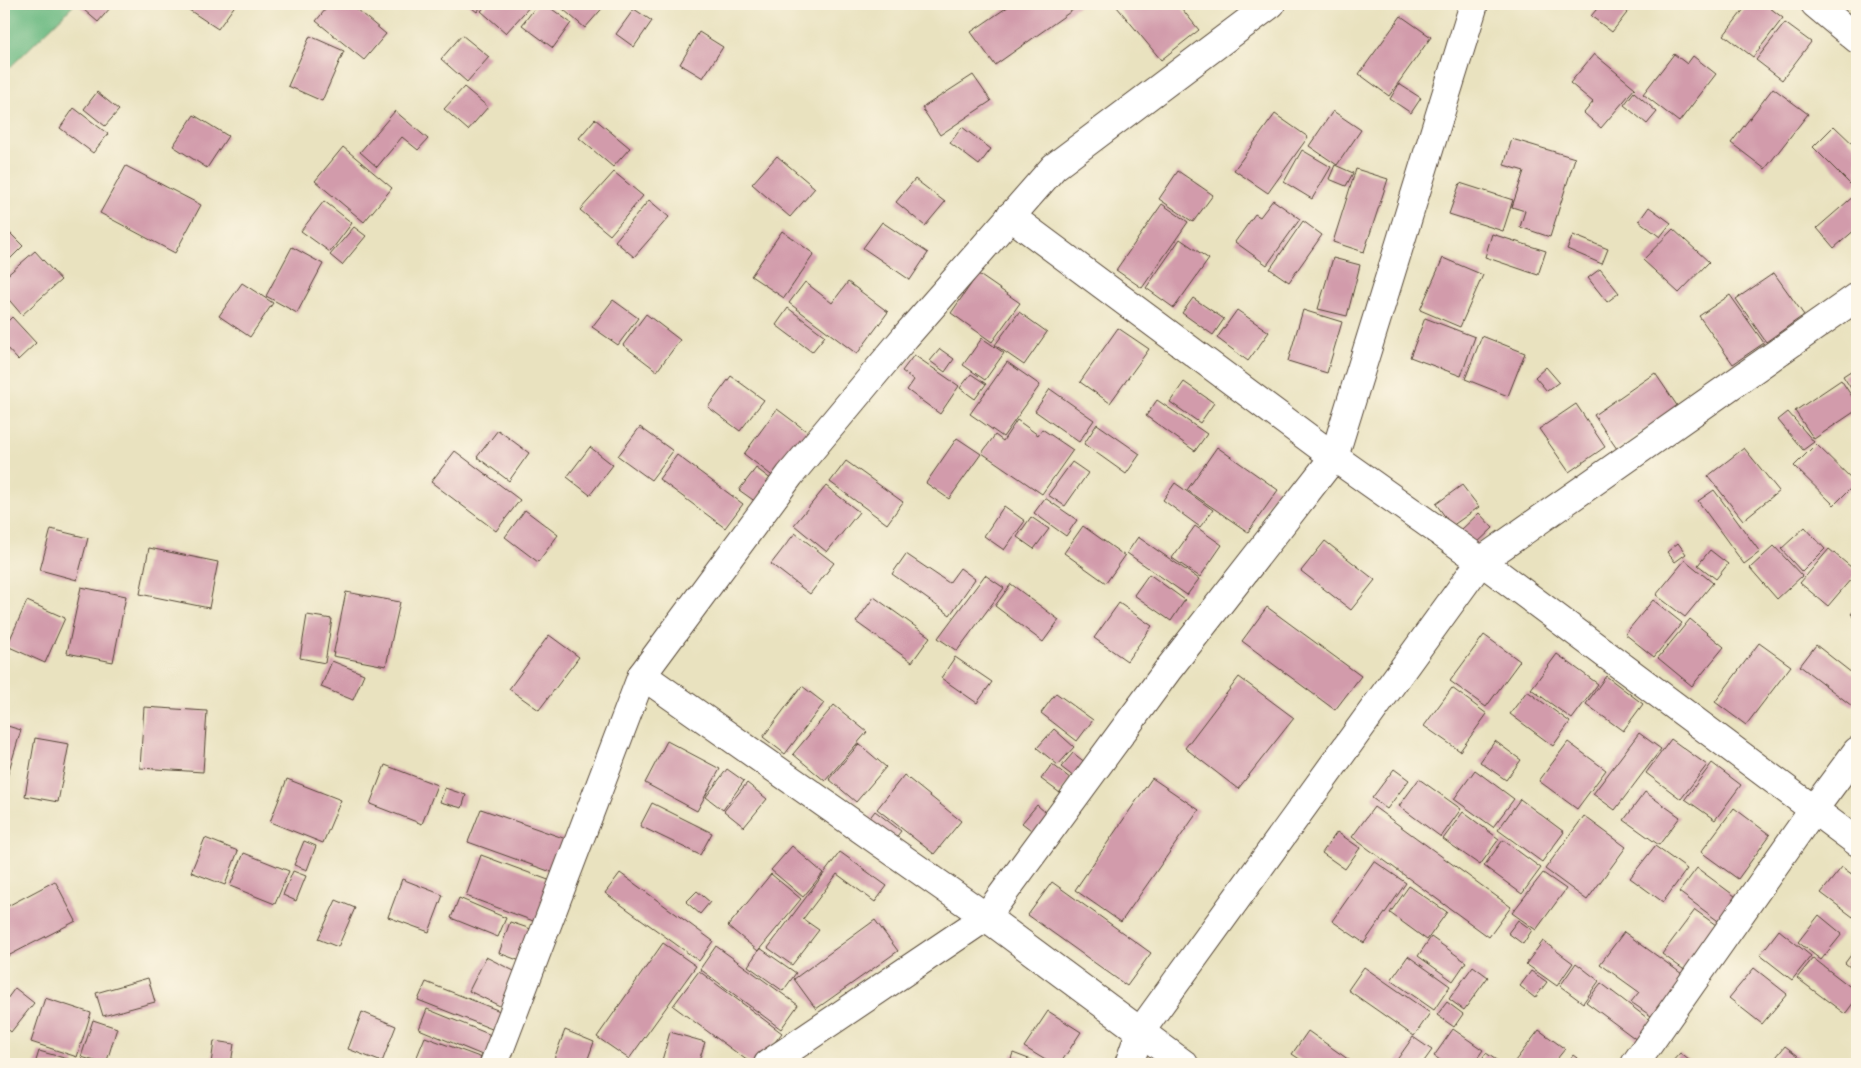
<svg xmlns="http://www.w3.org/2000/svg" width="1861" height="1068" viewBox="0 0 1861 1068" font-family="Mynerve,sans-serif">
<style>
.forest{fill:#6ebb84;stroke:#547251}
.building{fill:#d29bab}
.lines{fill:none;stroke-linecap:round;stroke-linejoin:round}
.minor-casing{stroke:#554636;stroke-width:30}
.minor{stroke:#fff;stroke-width:28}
</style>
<rect width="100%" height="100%" fill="#fcf5e5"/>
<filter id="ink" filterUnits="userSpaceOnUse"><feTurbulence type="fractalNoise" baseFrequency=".02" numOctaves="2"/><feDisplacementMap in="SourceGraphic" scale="10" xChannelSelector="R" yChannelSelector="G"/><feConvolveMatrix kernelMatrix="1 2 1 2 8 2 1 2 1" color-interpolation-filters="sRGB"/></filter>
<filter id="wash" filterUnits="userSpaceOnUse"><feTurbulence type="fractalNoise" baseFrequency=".0096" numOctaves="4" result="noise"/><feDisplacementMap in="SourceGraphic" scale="20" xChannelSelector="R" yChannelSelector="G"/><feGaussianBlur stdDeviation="1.12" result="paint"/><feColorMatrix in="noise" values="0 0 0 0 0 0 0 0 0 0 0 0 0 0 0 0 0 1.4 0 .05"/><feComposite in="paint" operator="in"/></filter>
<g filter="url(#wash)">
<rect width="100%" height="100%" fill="#e9e2bf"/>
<!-- forest -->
<polygon class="forest" points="4,4 75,4 4,73"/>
<g id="blocks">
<!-- building -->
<g class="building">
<polygon points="77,4 107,4 111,7 98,22"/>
<polygon points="180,4 236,4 218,29"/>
<polygon points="330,4 350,4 386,34 364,60 316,21"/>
<polygon points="467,4 483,4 477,12"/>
<polygon points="487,4 532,4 506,33 481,11"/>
<polygon points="538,4 545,4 571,23 553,48 522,25"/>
<polygon points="557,4 606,4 585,28"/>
<polygon points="1012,4 1079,4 1080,5 995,65 971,32"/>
<polygon points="1121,4 1178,4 1199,30 1161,60 1117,7"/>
<polygon points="1601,4 1634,4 1612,32 1591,16"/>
<polygon points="1748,4 1765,4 1783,18 1753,57 1724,35"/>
<polygon points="634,9 652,21 634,47 616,34"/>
<polygon points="1401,16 1431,37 1389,96 1359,74"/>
<polygon points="1785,23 1811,42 1782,80 1756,60"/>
<polygon points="699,32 723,47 703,78 680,64"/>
<polygon points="462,35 489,57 467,82 441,59"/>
<polygon points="310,36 344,51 322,101 288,86"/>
<polygon points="1594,54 1635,88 1601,128 1584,113 1593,102 1570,83"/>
<polygon points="1674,54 1687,64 1693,56 1716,74 1679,122 1643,94"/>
<polygon points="973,75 991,101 940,135 922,108"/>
<polygon points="1399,84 1421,98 1411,113 1390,99"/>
<polygon points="464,87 488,107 468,130 444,109"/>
<polygon points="1773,88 1808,114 1765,169 1731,143"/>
<polygon points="97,92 119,110 105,126 84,109"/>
<polygon points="1634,92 1657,112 1647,124 1624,105"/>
<polygon points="74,108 108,134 93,153 60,128"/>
<polygon points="395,111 428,139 418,150 402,137 377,167 360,152"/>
<polygon points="1333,111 1361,130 1337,165 1309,146"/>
<polygon points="1275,114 1308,137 1268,193 1234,170"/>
<polygon points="194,115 228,136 207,168 173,146"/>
<polygon points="595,119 630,148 613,167 579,138"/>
<polygon points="1834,126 1857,148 1857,183 1853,187 1813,147"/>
<polygon points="962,127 991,149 979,165 950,143"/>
<polygon points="1512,139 1575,158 1550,237 1520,227 1525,211 1512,207 1524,171 1504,165"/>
<polygon points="343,147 392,188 364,222 315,181"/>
<polygon points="1302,150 1331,167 1312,199 1284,182"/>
<polygon points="777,156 815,188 790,217 752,184"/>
<polygon points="1335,165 1353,173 1346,186 1329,179"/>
<polygon points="126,166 201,205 175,253 100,213"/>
<polygon points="1356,169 1388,179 1364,252 1333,242"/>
<polygon points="1178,171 1213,195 1193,222 1159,199"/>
<polygon points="614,172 643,196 610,235 580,210"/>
<polygon points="915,179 945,202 925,226 896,202"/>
<polygon points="1460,183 1513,200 1503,231 1449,214"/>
<polygon points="1855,195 1857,197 1857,228 1834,248 1817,228"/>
<polygon points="649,200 669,217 634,257 615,241"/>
<polygon points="1273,200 1300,219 1267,265 1235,242 1255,214 1260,217"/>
<polygon points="324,201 352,223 330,252 301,231"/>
<polygon points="1162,204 1188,222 1142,288 1116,270"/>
<polygon points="1649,207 1671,223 1660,237 1639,221"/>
<polygon points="1303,221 1322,235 1289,282 1270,269"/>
<polygon points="882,222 928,253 910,280 863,248"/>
<polygon points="354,227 366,236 342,265 330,255"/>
<polygon points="1673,229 1709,262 1679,293 1643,260"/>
<polygon points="782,231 814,254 784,298 751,276"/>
<polygon points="9,232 23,246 4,265 4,237"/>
<polygon points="1492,234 1546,251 1538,275 1485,257"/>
<polygon points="1573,235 1608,249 1602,264 1567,249"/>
<polygon points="1180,239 1209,259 1174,308 1146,288"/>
<polygon points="292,247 323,264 297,313 266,296"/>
<polygon points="35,251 61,280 22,315 4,294 4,278"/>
<polygon points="1333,258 1360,265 1347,316 1318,309"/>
<polygon points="1443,258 1483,275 1460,327 1420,310"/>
<polygon points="1600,269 1619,293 1607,302 1588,278"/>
<polygon points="1774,273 1804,315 1766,342 1736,299"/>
<polygon points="978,274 1020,303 992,342 951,313"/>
<polygon points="805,282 832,303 848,282 888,312 857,354 789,303"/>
<polygon points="242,283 273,303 250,337 219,316"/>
<polygon points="1730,295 1764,343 1733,364 1699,316"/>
<polygon points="1193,298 1224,319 1213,335 1182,313"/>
<polygon points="613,300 638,318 618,345 592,327"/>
<polygon points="788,308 825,336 812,352 776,325"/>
<polygon points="1237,310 1269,332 1248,361 1217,338"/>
<polygon points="1303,310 1342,322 1327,373 1288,361"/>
<polygon points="1019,312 1047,332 1024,365 995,345"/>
<polygon points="646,314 680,340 657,371 623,345"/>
<polygon points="12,317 36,343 18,360 4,345 4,325"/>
<polygon points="1425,318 1475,337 1461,376 1410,357"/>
<polygon points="1118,328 1149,349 1110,403 1080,382"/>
<polygon points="1482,336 1525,353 1508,396 1465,379"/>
<polygon points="982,338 1004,353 985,380 963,365"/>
<polygon points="940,349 954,359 945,372 930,361"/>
<polygon points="914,355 959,386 940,414 907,390 914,380 902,371"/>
<polygon points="1007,362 1040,385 1003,437 970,414"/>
<polygon points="1546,367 1559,382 1547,391 1535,377"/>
<polygon points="1857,367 1857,391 1854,393 1843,376"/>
<polygon points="1655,373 1678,407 1617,449 1594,415"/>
<polygon points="971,374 986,384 975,399 960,388"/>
<polygon points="731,376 764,400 740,431 708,407"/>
<polygon points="1841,380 1857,404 1857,410 1814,439 1795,411"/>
<polygon points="1184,382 1214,403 1200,423 1170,402"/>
<polygon points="1050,389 1094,420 1079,442 1035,411"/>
<polygon points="1157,400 1207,434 1195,451 1146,416"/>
<polygon points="1576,404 1605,447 1569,472 1539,429"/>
<polygon points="777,409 809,433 775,478 744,454"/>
<polygon points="1788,412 1814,442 1803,450 1778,420"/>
<polygon points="1017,420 1038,435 1042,429 1073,450 1042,494 982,453 995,435 1003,441"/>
<polygon points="1097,424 1140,454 1126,474 1084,444"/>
<polygon points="640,427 673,451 651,480 618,456"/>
<polygon points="498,430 529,453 509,481 477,457"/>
<polygon points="957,438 981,454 949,499 926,483"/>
<polygon points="1816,444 1856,483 1834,505 1794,466"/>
<polygon points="590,447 613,465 590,495 567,477"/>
<polygon points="1217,447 1278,490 1248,532 1187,490"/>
<polygon points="1744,448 1779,491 1743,520 1708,476"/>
<polygon points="455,451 520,500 496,531 431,482"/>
<polygon points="677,455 743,504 725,528 659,479"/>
<polygon points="846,461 903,502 887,524 830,482"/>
<polygon points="1072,462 1088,473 1065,506 1048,495"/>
<polygon points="756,468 772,480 756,502 739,490"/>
<polygon points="1175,483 1213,510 1200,527 1163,500"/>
<polygon points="1462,485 1479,507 1452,526 1436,504"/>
<polygon points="826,486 859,512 827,552 794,525"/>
<polygon points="1714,490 1760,552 1744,564 1698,501"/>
<polygon points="1045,498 1077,520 1066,536 1034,513"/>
<polygon points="1004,506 1025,521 1004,550 984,536"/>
<polygon points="525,510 558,535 538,562 505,537"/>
<polygon points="1479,513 1493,528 1475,545 1461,530"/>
<polygon points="1031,517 1049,529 1034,549 1017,537"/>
<polygon points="1083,526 1125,556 1106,583 1064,553"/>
<polygon points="1195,526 1222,545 1200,577 1172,558"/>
<polygon points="1805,527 1825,549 1802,572 1781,549"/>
<polygon points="51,529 88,538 77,580 40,570"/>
<polygon points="795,533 834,563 810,594 771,564"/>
<polygon points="1138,537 1199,579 1187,595 1127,553"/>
<polygon points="1325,541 1375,580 1351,610 1301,571"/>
<polygon points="1678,543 1686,554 1675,562 1667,552"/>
<polygon points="1774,546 1802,576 1777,599 1750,568"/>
<polygon points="149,548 218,562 209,608 140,594"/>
<polygon points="1829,549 1857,572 1828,606 1800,583"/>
<polygon points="1710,550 1728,564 1716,579 1698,565"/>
<polygon points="906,554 949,583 960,568 975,579 950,615 892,574"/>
<polygon points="1685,560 1713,583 1685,617 1656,595"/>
<polygon points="1149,574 1185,600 1171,621 1134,595"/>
<polygon points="985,575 1004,588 957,651 938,638"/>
<polygon points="1011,584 1059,620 1043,642 995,606"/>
<polygon points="81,587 126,596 113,662 67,653"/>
<polygon points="346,592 400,602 386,666 333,656"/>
<polygon points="874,597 930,637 912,662 856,622"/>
<polygon points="1653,600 1682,623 1654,657 1625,634"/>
<polygon points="27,601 65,618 45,663 7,646"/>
<polygon points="1119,603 1152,626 1127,661 1094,638"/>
<polygon points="1267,607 1361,676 1335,710 1242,641"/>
<polygon points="1857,607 1857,620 1851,614"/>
<polygon points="307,615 332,619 325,663 300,658"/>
<polygon points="1690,619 1724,647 1692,686 1658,658"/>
<polygon points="549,635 579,657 539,710 509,689"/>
<polygon points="1484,635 1520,661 1486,707 1450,681"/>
<polygon points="1759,643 1791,666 1746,725 1715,702"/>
<polygon points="1816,645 1857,677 1857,700 1852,706 1800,666"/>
<polygon points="1557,654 1598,684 1572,719 1531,689"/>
<polygon points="955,657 992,682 977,703 941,678"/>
<polygon points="332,661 364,674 353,700 321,687"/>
<polygon points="1606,676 1643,704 1623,731 1586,704"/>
<polygon points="1239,677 1294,718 1238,789 1185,748"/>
<polygon points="802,686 824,703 785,754 763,737"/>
<polygon points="1452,688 1487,714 1460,751 1424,726"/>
<polygon points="1527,691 1570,722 1553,746 1510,714"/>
<polygon points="1056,693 1093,720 1077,741 1041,713"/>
<polygon points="834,705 867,732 825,781 793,754"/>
<polygon points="144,707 207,711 203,772 140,768"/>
<polygon points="4,725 21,730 7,777 4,776"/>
<polygon points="1054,729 1074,747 1058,765 1037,748"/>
<polygon points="1639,733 1661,749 1615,810 1593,794"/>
<polygon points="35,738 69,744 58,802 25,796"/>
<polygon points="1671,739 1707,765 1681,799 1646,773"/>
<polygon points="667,741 720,769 697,811 645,783"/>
<polygon points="1495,741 1521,760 1506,780 1480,762"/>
<polygon points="1568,742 1606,770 1577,809 1539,781"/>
<polygon points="859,744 886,767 856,802 829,779"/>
<polygon points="1073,753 1086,763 1074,777 1061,767"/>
<polygon points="1712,763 1741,785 1715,820 1685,799"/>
<polygon points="1052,764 1071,779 1060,793 1041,779"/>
<polygon points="385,765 437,785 422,824 370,804"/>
<polygon points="727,769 744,781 723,810 706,797"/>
<polygon points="1394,769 1409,780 1387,809 1372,798"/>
<polygon points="1475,770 1514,799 1493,827 1454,799"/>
<polygon points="904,775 961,821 934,854 877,809"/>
<polygon points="1152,778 1199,810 1121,922 1075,890"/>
<polygon points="287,779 341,800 323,843 270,822"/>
<polygon points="1419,779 1461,809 1441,837 1399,806"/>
<polygon points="747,783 767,799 744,827 724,811"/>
<polygon points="445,788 466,795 462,808 440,802"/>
<polygon points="1645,792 1680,817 1659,845 1624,820"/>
<polygon points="1520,799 1564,832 1542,862 1498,830"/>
<polygon points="652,803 712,833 700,855 640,826"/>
<polygon points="1037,805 1053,819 1039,836 1022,823"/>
<polygon points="1374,807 1511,907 1489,937 1352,837"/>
<polygon points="1734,808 1770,835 1738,879 1701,852"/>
<polygon points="481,809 566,839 554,873 468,842"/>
<polygon points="875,811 901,831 891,844 865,824"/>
<polygon points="1463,812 1499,839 1480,865 1443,839"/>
<polygon points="1584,816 1626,847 1587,900 1545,869"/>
<polygon points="1337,832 1360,848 1345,869 1322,853"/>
<polygon points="205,838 238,851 225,885 191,872"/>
<polygon points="1503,840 1541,868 1522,894 1484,866"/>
<polygon points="304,841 316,846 307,870 294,865"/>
<polygon points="792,846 823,873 803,897 771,870"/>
<polygon points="1655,846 1687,869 1663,902 1630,878"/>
<polygon points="840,852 887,886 875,902 837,874 803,919 819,930 792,965 768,948"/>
<polygon points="244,853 289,871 275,904 230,886"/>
<polygon points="481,855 551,881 536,922 466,896"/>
<polygon points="1374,861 1406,883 1364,943 1332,921"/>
<polygon points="1842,867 1857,878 1857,912 1853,917 1821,893"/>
<polygon points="1697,868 1743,902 1725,926 1679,892"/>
<polygon points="293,871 306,876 296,901 283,895"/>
<polygon points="620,873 713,941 699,961 605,893"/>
<polygon points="1543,873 1566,889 1536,930 1512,913"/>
<polygon points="771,874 801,899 758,951 728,926"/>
<polygon points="402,879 443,895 429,932 388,917"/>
<polygon points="55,881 76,921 6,957 4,952 4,908"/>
<polygon points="1052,882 1151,953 1127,986 1028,915"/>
<polygon points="1409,886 1447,912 1427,940 1390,913"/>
<polygon points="697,891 710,902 700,914 686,902"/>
<polygon points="459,898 506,918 498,937 451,918"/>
<polygon points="336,900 355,908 338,947 318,939"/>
<polygon points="1695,910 1723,930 1690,974 1662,954"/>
<polygon points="1819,915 1842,934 1821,960 1798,942"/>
<polygon points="875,920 898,951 816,1009 794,979"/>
<polygon points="1518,920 1532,930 1523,944 1508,933"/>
<polygon points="510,922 534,930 523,962 499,953"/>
<polygon points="1779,930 1811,956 1792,980 1760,955"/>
<polygon points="1624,932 1689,979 1658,1021 1631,1002 1639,992 1600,964"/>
<polygon points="1431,937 1466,962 1453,981 1418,956"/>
<polygon points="1543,941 1573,963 1557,986 1526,964"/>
<polygon points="663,943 696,966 629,1059 597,1037"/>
<polygon points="716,946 798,1005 781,1029 700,969"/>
<polygon points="1857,947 1857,973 1845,963"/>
<polygon points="760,948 796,973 783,991 748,966"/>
<polygon points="1408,956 1450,986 1434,1010 1391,980"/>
<polygon points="486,957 522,975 506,1009 469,991"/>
<polygon points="1813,958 1857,992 1857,998 1845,1014 1797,978"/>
<polygon points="1576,963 1599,981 1583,1003 1560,986"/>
<polygon points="1473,966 1488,977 1464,1010 1449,999"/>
<polygon points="1364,967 1430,1013 1414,1036 1348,990"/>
<polygon points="1754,968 1787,994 1762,1024 1729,998"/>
<polygon points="699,971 782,1033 758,1064 752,1064 673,1006"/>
<polygon points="1531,971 1547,982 1535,998 1520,986"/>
<polygon points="148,978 155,1002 103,1016 96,993"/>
<polygon points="426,982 505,1013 497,1031 418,1000"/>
<polygon points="1601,983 1655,1024 1641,1043 1586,1002"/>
<polygon points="15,988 34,1003 11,1032 4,1026 4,1003"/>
<polygon points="45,998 91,1013 77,1057 31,1042"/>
<polygon points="1447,1002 1463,1014 1454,1027 1437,1015"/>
<polygon points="427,1009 496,1037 487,1057 419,1029"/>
<polygon points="1048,1011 1081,1032 1060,1064 1052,1064 1024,1047"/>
<polygon points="362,1012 396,1026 382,1062 348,1049"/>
<polygon points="93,1020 117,1028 106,1064 81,1057"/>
<polygon points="1453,1029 1483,1050 1473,1064 1446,1064 1434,1056"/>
<polygon points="565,1030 594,1042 586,1064 552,1064"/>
<polygon points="1539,1030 1565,1049 1553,1064 1519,1064 1515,1061"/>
<polygon points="1308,1031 1352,1062 1350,1064 1307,1064 1292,1054"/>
<polygon points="670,1032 705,1042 698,1064 661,1064"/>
<polygon points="425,1037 485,1059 483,1064 414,1064"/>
<polygon points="1413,1037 1432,1050 1422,1064 1394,1064"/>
<polygon points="214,1041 234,1044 231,1064 211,1064"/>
<polygon points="1785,1046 1809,1064 1777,1064 1773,1061"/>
<polygon points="39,1051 75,1061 74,1064 35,1064"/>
<polygon points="1013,1053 1042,1064 1009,1064"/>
<polygon points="1486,1053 1502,1064 1478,1064"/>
<polygon points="1680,1053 1694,1064 1670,1064"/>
<polygon points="1573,1055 1585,1064 1567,1064"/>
</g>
</g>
</g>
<g filter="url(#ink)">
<use href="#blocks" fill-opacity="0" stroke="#554636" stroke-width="1"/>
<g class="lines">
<defs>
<g id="minor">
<polyline points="1815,4 1857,39"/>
<polyline points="1010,216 1334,457 1481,561 1857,842"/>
<polyline points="642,675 986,917 1184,1064"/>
<polyline points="494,1064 642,675 790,475 906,336 1054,167 1271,4"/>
<polyline points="768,1064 986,917 1167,671 1334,457 1474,4"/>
<polyline points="1129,1064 1140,1032 1481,561 1857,297"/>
<polyline points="1635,1064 1814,809 1857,751"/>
</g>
</defs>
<!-- minor casing -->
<use href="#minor" class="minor-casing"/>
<!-- minor -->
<use href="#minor" class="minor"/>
</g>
</g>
<!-- margin -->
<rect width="1861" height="1068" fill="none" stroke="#fcf5e5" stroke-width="20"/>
</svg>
